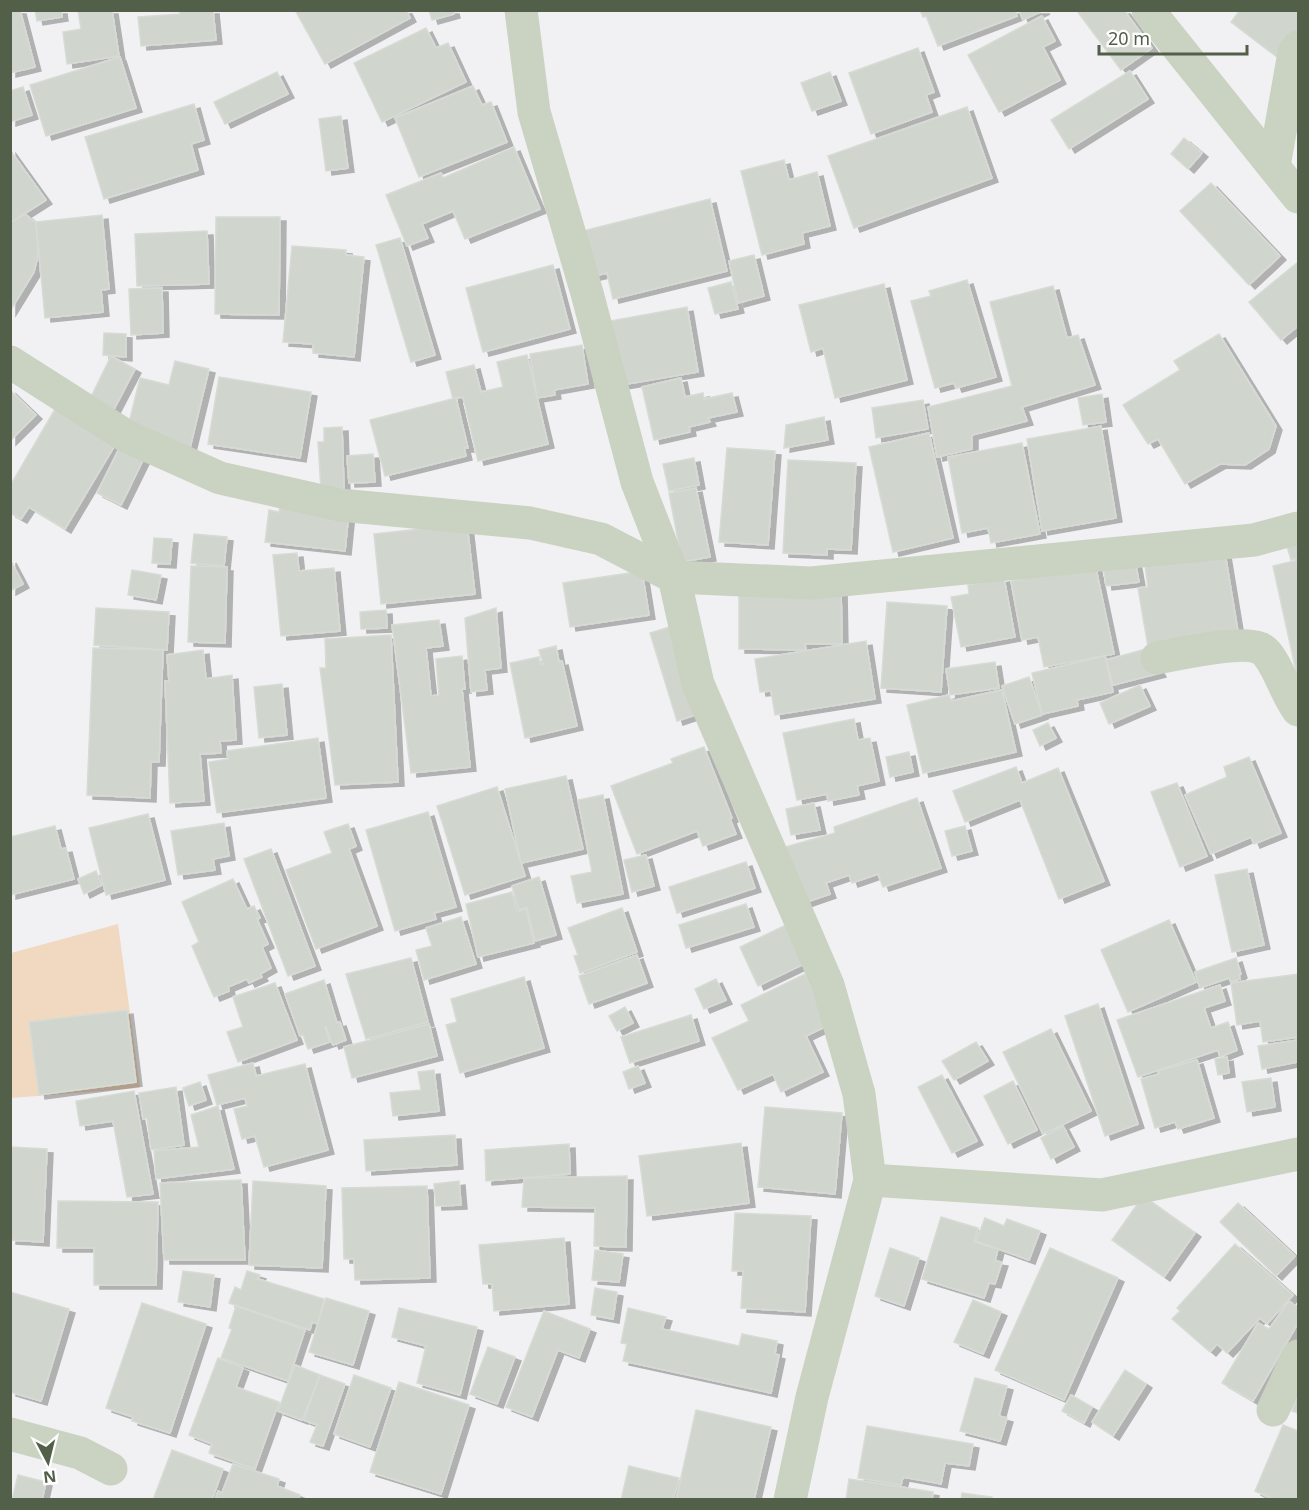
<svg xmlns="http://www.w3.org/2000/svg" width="1309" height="1510" viewBox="0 0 1309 1510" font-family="'Noto Sans',sans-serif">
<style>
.green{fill:#f0d8c1}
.building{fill:#d0d5ce;stroke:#d6dcd5;stroke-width:1.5;filter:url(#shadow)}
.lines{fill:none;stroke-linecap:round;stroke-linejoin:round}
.minor{stroke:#cad2c2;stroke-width:33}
</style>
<defs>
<filter id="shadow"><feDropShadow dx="6" dy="4" stdDeviation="0" flood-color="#0004"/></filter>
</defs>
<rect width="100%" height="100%" fill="#f1f1f3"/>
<!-- green -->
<polygon class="green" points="118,924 140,1088 11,1098 11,953"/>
<!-- building -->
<g class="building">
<polygon points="10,10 20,10 35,67 10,73"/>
<polygon points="35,10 61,10 62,17 37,21"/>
<polygon points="78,10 112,10 119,56 67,64 63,32 81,29"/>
<polygon points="179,10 213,10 216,40 141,46 138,17 180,14"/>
<polygon points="295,10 406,10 410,18 325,64"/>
<polygon points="429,10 453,10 454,14 432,20"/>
<polygon points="920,10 1015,10 1017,16 938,46 926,16 923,17"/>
<polygon points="1019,10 1044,10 1023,20"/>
<polygon points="1124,10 1152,48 1121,70 1077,11"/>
<polygon points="1240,10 1298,10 1298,29 1277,57 1231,22"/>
<polygon points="1042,16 1055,41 1043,47 1060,80 999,112 968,55"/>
<polygon points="426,28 436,48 448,43 466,82 382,122 354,63"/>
<polygon points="918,48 934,92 926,95 932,112 871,134 849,73"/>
<polygon points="120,57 136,108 46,136 30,85"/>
<polygon points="1130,71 1148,99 1069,149 1051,120"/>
<polygon points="277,72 288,94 225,124 214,102"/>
<polygon points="830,72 841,101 812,111 801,83"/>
<polygon points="473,86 482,105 491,102 507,142 419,177 395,118"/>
<polygon points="23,87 32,115 10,122 10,91"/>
<polygon points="194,104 204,140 191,144 198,170 104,199 85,137"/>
<polygon points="967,107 992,178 854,228 828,156"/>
<polygon points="341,116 348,168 326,171 319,119"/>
<polygon points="1184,138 1202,153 1188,169 1171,154"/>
<polygon points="514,147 540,209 465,239 453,211 422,224 428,238 407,246 386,195 441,173 443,178"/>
<polygon points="10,150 46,200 10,223"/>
<polygon points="784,160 789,180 817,172 830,226 802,233 804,244 762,255 741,171"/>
<polygon points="1211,183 1280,256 1249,285 1180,211"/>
<polygon points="710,199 727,271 613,299 607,273 590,277 579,232"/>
<polygon points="25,214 36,223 38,255 34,272 10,311 10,223"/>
<polygon points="102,215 109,289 101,290 103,312 45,318 36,222"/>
<polygon points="216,217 280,217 279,315 215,314"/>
<polygon points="207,231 209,284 137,286 135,234"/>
<polygon points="400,238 435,355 411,362 376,245"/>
<polygon points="292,246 346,250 346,255 364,257 354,357 313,353 313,344 283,342"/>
<polygon points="754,255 764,296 738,303 729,261"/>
<polygon points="1298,262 1298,326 1281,340 1249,302"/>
<polygon points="553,265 570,329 483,352 466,288"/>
<polygon points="967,280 996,377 956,388 954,383 935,388 911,301 931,296 929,291"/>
<polygon points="731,282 738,309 715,314 708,288"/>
<polygon points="884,284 907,380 835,398 823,348 811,352 799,305"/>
<polygon points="1053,286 1067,338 1078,335 1095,385 1022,407 1027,421 972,435 972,449 937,457 928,407 1012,386 990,302"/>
<polygon points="162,288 163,333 131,335 129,289"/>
<polygon points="687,307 698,372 622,385 610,321"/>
<polygon points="104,333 126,334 126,357 103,355"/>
<polygon points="1219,334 1276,426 1269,449 1245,465 1220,464 1185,484 1158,439 1148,444 1123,405 1180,370 1174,361"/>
<polygon points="582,345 588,384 554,390 555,395 537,398 530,354"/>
<polygon points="527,355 548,444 478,461 463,397 453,399 446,372 474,365 481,392 503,387 497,362"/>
<polygon points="111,356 135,369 111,415 88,403"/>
<polygon points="175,361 209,369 189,452 127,431 140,378 169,385"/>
<polygon points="219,377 311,392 300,458 208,444"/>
<polygon points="681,378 685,397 703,393 704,399 732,393 737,412 708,418 710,422 689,427 690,432 654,440 642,387"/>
<polygon points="10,390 36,415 10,441"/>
<polygon points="1102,394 1106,422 1083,425 1078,398"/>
<polygon points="456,398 468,448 464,448 466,456 385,476 370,420"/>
<polygon points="923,400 928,429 876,438 872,408"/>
<polygon points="58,404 118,440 65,529 29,507 21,519 10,513 10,486"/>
<polygon points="824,417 828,440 784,448 786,425"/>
<polygon points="1101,426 1116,518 1042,531 1027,439"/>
<polygon points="342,427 344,489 321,490 318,442 324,442 324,428"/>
<polygon points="929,433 953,538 893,552 869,447"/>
<polygon points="1022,443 1040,534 991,543 988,528 962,533 948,457"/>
<polygon points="121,445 145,456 121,505 97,493"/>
<polygon points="727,448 775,451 768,545 719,542"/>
<polygon points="373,454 375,482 349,483 347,456"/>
<polygon points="694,458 699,485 669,491 663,464"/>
<polygon points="788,460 856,463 851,550 827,549 827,555 783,553"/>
<polygon points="696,488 710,557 682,562 669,493"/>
<polygon points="280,504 349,511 345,551 265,542 269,510 279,512"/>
<polygon points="467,524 475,594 381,604 374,534"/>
<polygon points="1298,532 1298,558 1291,560 1284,536"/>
<polygon points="194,534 227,537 224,566 191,563"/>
<polygon points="154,538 172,539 170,564 152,563"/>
<polygon points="1224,547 1239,638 1149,653 1138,588 1148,587 1144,559"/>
<polygon points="297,553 299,571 334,568 340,631 281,636 273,555"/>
<polygon points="10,559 23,584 10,591"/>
<polygon points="1135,560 1139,582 1106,586 1103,564"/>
<polygon points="1298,560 1298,675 1297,676 1273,566"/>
<polygon points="1095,564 1114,654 1044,667 1038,637 1022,640 1011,581"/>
<polygon points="191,566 227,567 225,643 188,642"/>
<polygon points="132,570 161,575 156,600 128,595"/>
<polygon points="642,571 649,615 570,627 563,583"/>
<polygon points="1004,578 1015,637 961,647 951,597 969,594 968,585"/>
<polygon points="841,588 842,644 805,644 806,650 739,649 739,589"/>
<polygon points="887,602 947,606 941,692 881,688"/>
<polygon points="96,608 169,612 167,650 94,645"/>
<polygon points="496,608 501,668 485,670 487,690 471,692 465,618"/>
<polygon points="386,610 387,628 361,629 360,612"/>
<polygon points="439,620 443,646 426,648 431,696 439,695 436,659 462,656 465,689 462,689 470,767 411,773 392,625"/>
<polygon points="673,626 701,713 677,721 650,633"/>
<polygon points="391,635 398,782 335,785 320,668 326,668 325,639"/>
<polygon points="866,641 875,699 775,715 771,691 760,692 755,659"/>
<polygon points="556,646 559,662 562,661 577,726 525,738 510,663 539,657 540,664 543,664 539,650"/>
<polygon points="93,648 163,650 159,762 151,762 150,798 87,795"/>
<polygon points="1146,649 1160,673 1113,685 1106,660"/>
<polygon points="203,650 206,679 232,675 236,740 220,741 221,753 200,754 204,801 170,803 165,681 169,681 167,655"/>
<polygon points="1105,656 1113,692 1077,700 1078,706 1042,714 1032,673"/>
<polygon points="995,662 999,688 950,695 946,669"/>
<polygon points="1029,677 1042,715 1015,724 1002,686"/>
<polygon points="282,684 287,735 259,738 254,687"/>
<polygon points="1140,685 1150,706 1109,724 1100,703"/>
<polygon points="1002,690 1016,752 923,773 907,705 949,695 951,701"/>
<polygon points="854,719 858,740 870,738 879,781 857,786 859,795 828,801 827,794 797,800 783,733"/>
<polygon points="1048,723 1056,738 1040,746 1033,730"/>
<polygon points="318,738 326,798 217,813 209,762 228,759 227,751"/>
<polygon points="704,747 732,818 730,819 736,834 703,846 697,831 637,854 611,786 673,763 671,759"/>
<polygon points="909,752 913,772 890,777 886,757"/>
<polygon points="1249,757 1281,833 1254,844 1251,837 1211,854 1185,795 1227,777 1224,767"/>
<polygon points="1016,767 1022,783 1058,768 1104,881 1059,899 1020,800 965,822 953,791"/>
<polygon points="566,776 583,849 521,863 505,789"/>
<polygon points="1177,783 1207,856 1180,867 1151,792"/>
<polygon points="497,787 525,876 465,895 437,806"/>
<polygon points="603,795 623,894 577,903 571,876 592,872 578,800"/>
<polygon points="917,798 941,868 883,887 878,874 852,883 849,875 826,883 830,894 804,903 785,847 835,833 834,827"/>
<polygon points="814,803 820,830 791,835 786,809"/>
<polygon points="428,812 456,907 434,913 436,919 395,931 366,830"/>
<polygon points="148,814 165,880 106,895 89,828"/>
<polygon points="224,823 229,856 213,859 215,870 178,875 171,831"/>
<polygon points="348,824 356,846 349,849 377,926 316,949 286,870 332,853 324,832"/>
<polygon points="55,826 61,849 66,848 74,879 10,895 10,837"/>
<polygon points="965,826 972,851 952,856 945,831"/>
<polygon points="271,849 315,966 288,976 244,859"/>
<polygon points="646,855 654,886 632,892 624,860"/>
<polygon points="746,862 755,888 677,913 669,887"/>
<polygon points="1247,869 1264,945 1232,952 1215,875"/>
<polygon points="96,871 102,885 84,894 78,879"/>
<polygon points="539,877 556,935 535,941 527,907 519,910 512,886"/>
<polygon points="233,879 247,909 254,906 260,918 257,919 268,944 262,947 271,968 260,974 262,977 249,983 247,979 228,987 229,991 214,997 192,946 199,942 182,902"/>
<polygon points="512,892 517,912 526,909 534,943 478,957 466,904"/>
<polygon points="746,904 754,927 686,948 679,925"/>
<polygon points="622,908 637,952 580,973 574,956 578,955 568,928"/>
<polygon points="461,917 476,964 424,980 416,950 432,946 426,928"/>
<polygon points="1169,920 1196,982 1128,1012 1101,950"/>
<polygon points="786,925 804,964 758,986 740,947"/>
<polygon points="637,955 647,983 589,1004 579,976"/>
<polygon points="411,958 428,1022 366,1039 346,974"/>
<polygon points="1236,958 1241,974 1239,975 1240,979 1231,982 1229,978 1200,988 1195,972"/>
<polygon points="805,974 829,1025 806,1036 823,1072 781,1092 773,1074 738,1090 712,1038 749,1021 741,1005"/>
<polygon points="1298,974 1298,1037 1263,1042 1260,1021 1237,1025 1231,983"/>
<polygon points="524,977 544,1048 460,1073 446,1025 457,1022 451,999"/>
<polygon points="716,979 726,1000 704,1009 695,989"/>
<polygon points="324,980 337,1023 340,1022 346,1040 333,1045 326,1027 325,1027 330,1042 308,1049 303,1035 300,1036 285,994"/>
<polygon points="275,983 297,1040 238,1062 227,1032 243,1027 233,997"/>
<polygon points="1220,985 1225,1001 1204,1008 1211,1028 1228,1022 1237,1050 1220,1057 1218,1050 1138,1077 1117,1020"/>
<polygon points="1098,1004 1138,1124 1105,1136 1065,1016"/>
<polygon points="625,1007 633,1023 617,1031 609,1016"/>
<polygon points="127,1010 136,1082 39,1095 29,1022"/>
<polygon points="691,1015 699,1041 630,1063 621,1037"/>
<polygon points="429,1024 437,1056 352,1078 344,1047"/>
<polygon points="1051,1029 1091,1111 1043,1134 1003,1052"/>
<polygon points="1298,1040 1298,1062 1262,1069 1258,1046"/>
<polygon points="976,1042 988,1061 954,1080 942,1061"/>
<polygon points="1227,1057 1229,1073 1218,1075 1215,1059"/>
<polygon points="1197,1060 1214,1118 1178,1129 1175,1122 1155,1128 1141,1079 1159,1074 1158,1071"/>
<polygon points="253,1063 256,1076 305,1064 328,1150 264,1167 255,1136 242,1139 234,1109 247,1106 245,1098 217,1105 208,1075"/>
<polygon points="638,1066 645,1083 629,1089 623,1072"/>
<polygon points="434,1070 439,1111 393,1116 390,1093 421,1090 418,1072"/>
<polygon points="942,1075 977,1141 952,1153 918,1087"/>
<polygon points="1271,1078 1275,1107 1247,1112 1242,1082"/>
<polygon points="1013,1081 1037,1130 1008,1144 984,1096"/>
<polygon points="200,1082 206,1100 189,1106 183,1088"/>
<polygon points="176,1087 184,1145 151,1150 147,1118 143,1119 139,1093"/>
<polygon points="134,1091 153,1194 127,1197 113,1121 80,1126 76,1101"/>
<polygon points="218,1106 234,1169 156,1179 154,1151 199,1147 191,1115"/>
<polygon points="765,1107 842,1113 835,1194 758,1187"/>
<polygon points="1063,1126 1074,1147 1051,1159 1041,1138"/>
<polygon points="455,1135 457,1165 366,1171 364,1140"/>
<polygon points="741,1143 749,1203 647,1216 639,1156"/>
<polygon points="569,1144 570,1174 486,1181 485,1150"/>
<polygon points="11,1147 47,1149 43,1242 10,1240"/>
<polygon points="627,1176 626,1247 594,1246 595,1208 522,1207 524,1178"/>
<polygon points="241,1180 245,1260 164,1260 160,1183"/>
<polygon points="253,1181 326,1186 322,1268 249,1265"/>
<polygon points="459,1181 461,1205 436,1206 434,1184"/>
<polygon points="427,1186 430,1278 355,1280 354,1259 344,1259 342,1188"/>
<polygon points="1143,1196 1195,1233 1164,1277 1112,1240"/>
<polygon points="58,1201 158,1202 156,1285 94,1285 94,1248 57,1248"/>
<polygon points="1238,1203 1295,1256 1276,1276 1220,1222"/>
<polygon points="735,1213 811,1216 805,1312 741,1308 743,1271 732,1271"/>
<polygon points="941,1217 978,1228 974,1242 998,1249 995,1261 1002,1262 995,1284 989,1283 984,1298 922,1279"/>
<polygon points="985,1218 1004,1226 1007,1219 1040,1231 1029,1260 976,1241"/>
<polygon points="564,1238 569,1304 494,1311 492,1284 483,1284 479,1245"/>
<polygon points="1235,1244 1293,1295 1267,1324 1260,1318 1227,1353 1217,1344 1210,1352 1172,1319 1180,1311 1177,1308"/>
<polygon points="890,1248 919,1258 904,1306 875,1296"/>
<polygon points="1050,1248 1118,1278 1064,1400 995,1370"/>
<polygon points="595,1250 623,1254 619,1282 592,1280"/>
<polygon points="183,1271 214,1275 210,1307 178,1302"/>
<polygon points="247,1271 260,1275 258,1279 324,1299 318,1324 312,1322 310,1330 229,1303 235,1287 241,1290"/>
<polygon points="595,1288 617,1292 613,1319 591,1315"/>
<polygon points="10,1292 69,1309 41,1401 10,1392"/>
<polygon points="326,1298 369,1311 353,1365 309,1352"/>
<polygon points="973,1300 1001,1312 983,1354 954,1342"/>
<polygon points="1289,1301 1298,1308 1298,1323 1253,1401 1222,1383 1258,1323 1269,1329"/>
<polygon points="142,1303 206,1324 170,1433 132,1421 133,1417 106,1408"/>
<polygon points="236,1306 305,1330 288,1381 221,1358 232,1329 229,1328"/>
<polygon points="399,1308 477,1327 460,1395 417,1383 426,1346 392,1337"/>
<polygon points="628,1308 666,1317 662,1329 739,1346 742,1334 777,1341 775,1354 779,1355 771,1393 623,1361 627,1344 621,1343"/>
<polygon points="544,1311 590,1329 579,1358 558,1350 532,1417 506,1407"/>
<polygon points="488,1347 515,1357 497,1404 470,1394"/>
<polygon points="218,1358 243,1368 236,1387 279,1402 255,1469 209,1453 212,1444 189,1435"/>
<polygon points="295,1365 320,1375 302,1420 278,1411"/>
<polygon points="1125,1370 1146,1384 1113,1436 1092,1422"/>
<polygon points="320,1375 345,1384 323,1446 310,1442 317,1425 304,1420"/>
<polygon points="354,1375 391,1388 370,1447 334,1434"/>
<polygon points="975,1378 1007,1386 999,1416 1007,1418 1000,1441 960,1431"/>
<polygon points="399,1382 469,1405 441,1494 370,1472"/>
<polygon points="1298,1394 1298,1413 1292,1411"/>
<polygon points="1071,1395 1092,1407 1084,1423 1062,1411"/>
<polygon points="696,1410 771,1427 754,1500 676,1500"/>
<polygon points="1283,1425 1298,1431 1298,1500 1275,1500 1255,1491"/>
<polygon points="867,1426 973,1444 969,1466 945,1463 941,1484 903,1477 901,1485 858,1478"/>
<polygon points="172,1450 223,1469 212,1500 153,1500"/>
<polygon points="233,1464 279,1479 277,1486 300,1495 298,1500 215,1500 218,1491 222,1493"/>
<polygon points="629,1466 679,1478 673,1500 621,1500"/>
<polygon points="18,1475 46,1482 42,1500 12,1500"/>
<polygon points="849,1479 933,1492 932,1500 846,1500"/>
<polygon points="962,1493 992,1497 991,1500 961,1500"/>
</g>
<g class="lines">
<!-- minor -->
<g class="minor">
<polyline points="521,10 534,112 587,293 637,482 674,577 698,684 828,985 859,1094 870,1180 812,1397 790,1500"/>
<polyline points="1148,10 1298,197"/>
<polyline points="1274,166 1294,53 1298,47"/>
<polyline points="10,362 126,436 220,478 340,505 530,523 601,539 674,577 811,583 1254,540 1298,528"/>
<path d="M1157 658C1178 654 1241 640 1259 648 1264 649 1269 656 1272 661 1282 677 1287 695 1298 710"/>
<polyline points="870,1180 1102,1195 1298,1154"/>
<polyline points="1273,1410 1298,1356"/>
<polyline points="10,1434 80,1453 111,1469"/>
</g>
</g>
<!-- border -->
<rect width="1309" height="1510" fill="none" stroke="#525f49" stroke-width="24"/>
<!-- north arrow -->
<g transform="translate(48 1462) rotate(173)" stroke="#ffffff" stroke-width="4.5" paint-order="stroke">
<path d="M0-4.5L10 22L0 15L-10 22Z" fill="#525f49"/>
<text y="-9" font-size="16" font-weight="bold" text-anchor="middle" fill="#525f49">N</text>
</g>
<!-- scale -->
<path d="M1099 45v9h148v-9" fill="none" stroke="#525f49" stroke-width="3"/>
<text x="1108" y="45" font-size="18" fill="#525f49" stroke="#ffffff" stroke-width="4.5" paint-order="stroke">20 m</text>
</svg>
